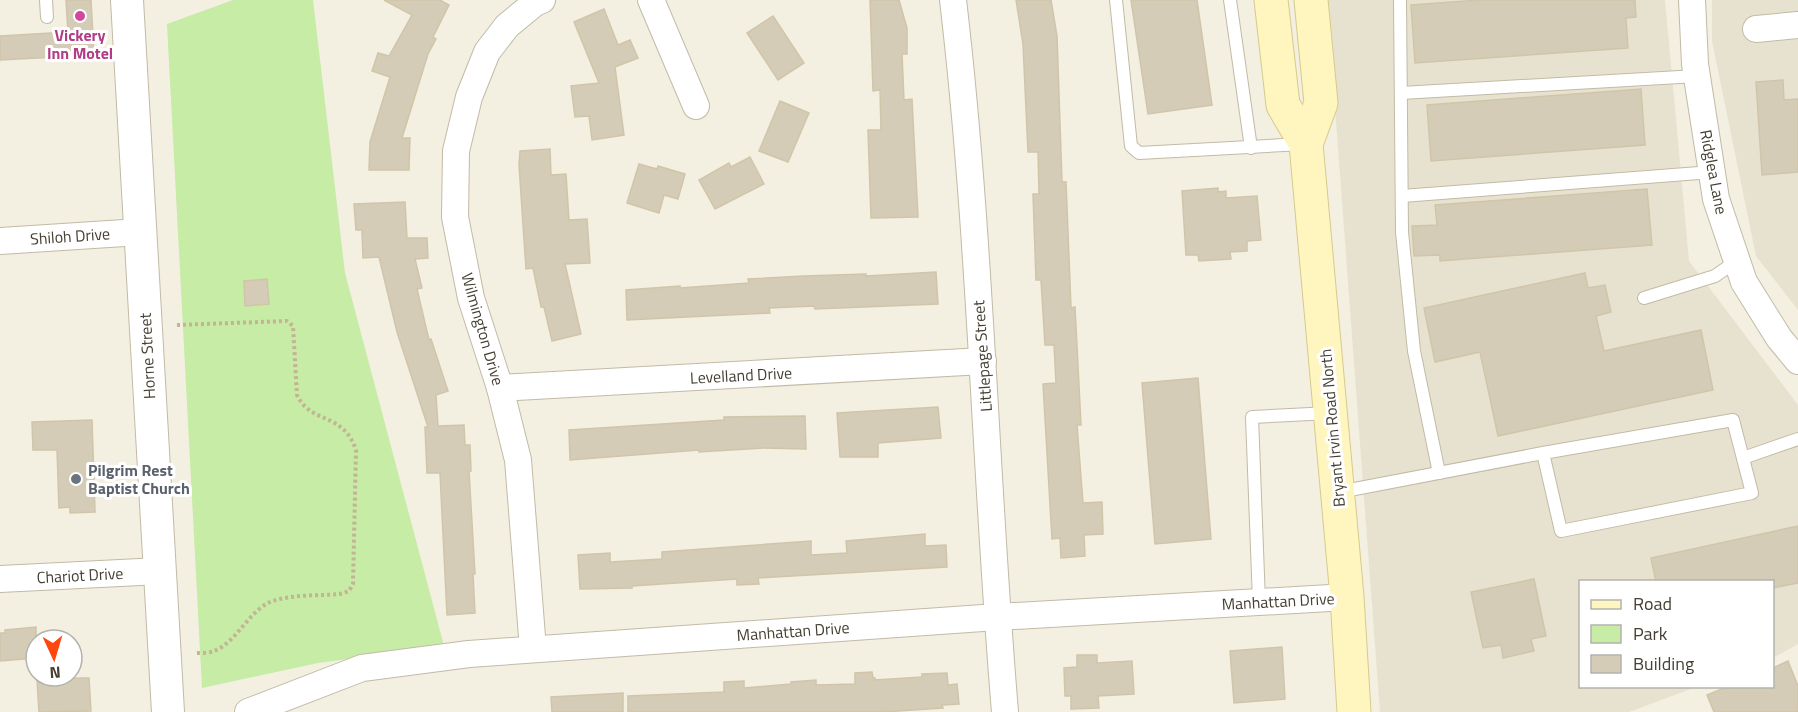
<svg xmlns="http://www.w3.org/2000/svg" width="1798" height="712" viewBox="0 0 1798 712" font-family="'Titillium Web',sans-serif">
<style>
.residential{fill:#e7e2cf}
.green{fill:#c6eca5}
.building{fill:#d4ccb6;stroke:#d1c5a9;stroke-width:1.5}
.lines{fill:none;stroke-linecap:round;stroke-linejoin:round}
.service-casing{stroke:#c1bba6;stroke-width:14}
.minor-casing{stroke:#c1bba6;stroke-width:28}
.tertiary-casing{stroke:#c1bba6;stroke-width:34}
.secondary-casing{stroke:#d7ca8c;stroke-width:35}
.path{stroke:#c2b593;stroke-width:4;stroke-dasharray:3 3;stroke-linecap:butt}
.service{stroke:#fff;stroke-width:12}
.minor{stroke:#fff;stroke-width:26}
.tertiary{stroke:#fff;stroke-width:32}
.secondary{stroke:#fff5bf;stroke-width:33}
.hotel-dot{fill:#d1479c;stroke:#fff;stroke-width:2}
.worship-dot{fill:#6b7280;stroke:#fff;stroke-width:2}
.labels{text-anchor:middle;dominant-baseline:central;stroke-width:6;stroke-linejoin:round;paint-order:stroke}
.hotel-label{font-size:16px;font-weight:bold;fill:#b23c85;stroke:#fff}
.street-label{font-size:16px;fill:#443f32;stroke:#fff}
.worship-label{font-size:16px;font-weight:bold;fill:#5b616d;stroke:#fff;text-anchor:start}
</style>
<rect width="100%" height="100%" fill="#f3efe1"/>
<!-- residential -->
<g class="residential">
<polygon points="1327,0 1665,0 1689,261 1798,405 1798,644 1773,658 1772,582 1580,582 1580,686 1696,687 1629,712 1380,712"/>
<polygon points="1712,0 1798,0 1798,310 1756,256 1712,41"/>
</g>
<!-- green -->
<polygon class="green" points="233,0 313,0 345,273 444,646 318,663 202,688 167,24"/>
<!-- building -->
<g class="building">
<polygon points="66,0 91,0 94,55 0,60 0,36 68,32"/>
<polygon points="384,0 440,0 449,5 433,37 436,39 428,54 402,138 410,138 409,170 369,170 370,142 390,77 372,71 378,53 389,56 412,15"/>
<polygon points="870,0 899,0 907,28 907,54 902,54 904,100 912,99 918,217 871,218 868,130 881,130 880,90 873,91"/>
<polygon points="1016,0 1051,0 1057,36 1062,182 1066,182 1071,308 1075,307 1081,425 1077,425 1083,503 1102,502 1103,534 1084,535 1085,556 1061,558 1060,538 1052,539 1043,384 1056,383 1054,345 1045,345 1041,280 1036,280 1033,194 1039,194 1038,152 1028,152 1023,44"/>
<polygon points="1131,0 1197,0 1212,105 1148,114"/>
<polygon points="1479,0 1635,0 1636,17 1626,18 1628,48 1415,63 1411,5"/>
<polygon points="604,9 618,45 630,40 638,58 615,67 624,135 592,140 589,116 575,117 571,86 599,83 574,22"/>
<polygon points="773,16 804,63 778,80 747,33"/>
<polygon points="1783,80 1784,100 1798,99 1798,172 1762,175 1756,82"/>
<polygon points="1641,89 1645,145 1431,161 1427,105"/>
<polygon points="780,101 809,113 788,162 759,151"/>
<polygon points="550,149 551,175 566,174 569,220 587,219 590,263 565,264 581,334 552,341 544,307 541,307 533,268 526,269 519,165 520,151"/>
<polygon points="750,157 764,184 715,209 699,180 729,163 731,167"/>
<polygon points="639,164 657,169 658,166 685,174 678,199 664,195 659,213 627,203"/>
<polygon points="1218,188 1218,192 1226,191 1226,198 1257,196 1261,240 1247,241 1247,251 1230,252 1231,259 1199,261 1198,255 1186,255 1182,191"/>
<polygon points="1647,189 1652,245 1440,261 1440,255 1414,256 1412,226 1437,225 1435,205"/>
<polygon points="405,202 407,238 427,238 428,258 415,259 422,288 417,289 429,340 431,339 448,391 436,395 438,426 464,425 465,445 470,445 471,471 469,471 475,574 473,574 475,613 447,615 440,473 427,473 425,427 428,427 397,332 379,257 363,258 362,230 356,230 354,204"/>
<polygon points="936,272 938,304 815,309 814,306 769,308 770,313 627,320 626,290 680,286 680,288 749,283 748,279 803,276 866,274 866,276"/>
<polygon points="1585,273 1588,288 1605,285 1611,312 1596,316 1604,351 1701,330 1713,390 1498,436 1480,352 1435,362 1424,308"/>
<polygon points="267,279 269,304 245,306 244,281"/>
<polygon points="1198,378 1211,539 1155,544 1142,383"/>
<polygon points="938,407 941,438 878,443 878,457 840,457 837,413"/>
<polygon points="805,416 806,449 764,448 699,452 699,450 570,460 569,430 724,420 724,417"/>
<polygon points="92,420 95,512 70,513 70,507 59,508 57,450 33,450 32,422"/>
<polygon points="1798,526 1798,583 1773,588 1773,582 1656,582 1651,558"/>
<polygon points="925,534 925,546 946,545 947,567 758,578 759,584 737,585 737,579 632,586 632,588 580,589 578,555 610,553 610,562 662,559 662,552 811,541 811,555 847,553 846,541"/>
<polygon points="1534,579 1546,636 1531,639 1534,651 1503,658 1501,645 1483,648 1471,592"/>
<polygon points="36,627 36,658 0,661 0,633 5,633 5,630"/>
<polygon points="1282,647 1285,699 1234,703 1230,651"/>
<polygon points="1077,655 1097,655 1097,663 1132,661 1134,694 1098,696 1099,708 1071,709 1071,696 1065,696 1064,668 1077,667"/>
<polygon points="1788,661 1798,686 1798,712 1714,712 1707,695 1727,687 1773,687 1773,668"/>
<polygon points="872,672 873,678 875,678 875,680 922,677 922,674 947,673 948,685 957,684 959,704 942,705 943,708 883,712 628,712 628,696 724,692 724,682 744,681 744,688 791,684 791,682 816,680 816,685 855,684 855,673"/>
<polygon points="80,678 89,678 91,711 39,712 37,680"/>
<polygon points="623,693 623,712 552,712 551,697"/>
</g>
<g class="lines">
<defs>
<g id="service">
<polyline points="46,0 47,17"/>
<polyline points="1116,0 1131,146 1139,153 1302,144"/>
<polyline points="1230,0 1251,148"/>
<polyline points="1400,0 1402,232 1414,351 1439,473"/>
<polyline points="1401,93 1697,76"/>
<polyline points="1402,196 1712,172"/>
<polyline points="1644,298 1715,276 1738,260"/>
<polyline points="1743,458 1798,439"/>
<polyline points="1339,492 1543,453 1733,420 1752,493 1561,531 1543,453"/>
<polyline points="1259,602 1252,417 1330,413"/>
</g>
<g id="minor">
<polyline points="651,0 696,106"/>
<path d="M953 0C981 236 985 475 1005 712"/>
<polyline points="1692,0 1695,64 1716,199 1744,282 1779,338 1798,361"/>
<polyline points="1756,29 1798,25"/>
<polyline points="0,241 140,232"/>
<polyline points="500,388 983,361"/>
<polyline points="0,579 160,571"/>
<polyline points="533,649 518,460 500,388 471,298 455,217 456,151 469,97 487,52 507,26 535,3 542,0"/>
<polyline points="248,712 362,668 469,654 997,617 1347,597"/>
</g>
<polyline id="tertiary" points="127,0 168,712"/>
<g id="secondary">
<polyline points="1271,0 1283,105 1306,144 1347,597 1354,712"/>
<polyline points="1306,144 1321,103 1311,0"/>
</g>
</defs>
<!-- service casing -->
<use href="#service" class="service-casing"/>
<!-- minor casing -->
<use href="#minor" class="minor-casing"/>
<!-- tertiary casing -->
<use href="#tertiary" class="tertiary-casing"/>
<!-- secondary casing -->
<use href="#secondary" class="secondary-casing"/>
<!-- path -->
<path class="path" d="M177 325 287 321 293 326 297 395C311 425 343 411 356 450L353 584 349 591 340 594C318 596 291 594 270 602 248 612 236 643 214 651 209 653 202 653 196 653"/>
<!-- service -->
<use href="#service" class="service"/>
<!-- minor -->
<use href="#minor" class="minor"/>
<!-- tertiary -->
<use href="#tertiary" class="tertiary"/>
<!-- secondary -->
<use href="#secondary" class="secondary"/>
</g>
<!-- markers -->
<circle class="hotel-dot" cx="80" cy="16" r="6"/>
<circle class="worship-dot" cx="76" cy="479" r="6"/>
<g class="labels">
<!-- hotel labels -->
<g class="hotel-label">
<text x="80" y="35">Vickery<tspan x="80" dy="18">Inn Motel</tspan></text>
</g>
<!-- street labels -->
<g class="street-label">
<text transform="translate(1714 172) rotate(79)">Ridglea Lane</text>
<text transform="translate(70 236) rotate(-4)">Shiloh Drive</text>
<text transform="translate(483 329) rotate(74)">Wilmington Drive</text>
<text transform="translate(147 356) rotate(-93)">Horne Street</text>
<text transform="translate(982 356) rotate(-94)">Littlepage Street</text>
<text transform="translate(741 375) rotate(-3)">Levelland Drive</text>
<text transform="translate(1332 428) rotate(-95)">Bryant Irvin Road North</text>
<text transform="translate(80 575) rotate(-3)">Chariot Drive</text>
<text transform="translate(1278 601) rotate(-3)">Manhattan Drive</text>
<text transform="translate(793 631) rotate(-4)">Manhattan Drive</text>
</g>
<!-- worship labels -->
<g class="worship-label">
<text x="88" y="470">Pilgrim Rest<tspan x="88" dy="18">Baptist Church</tspan></text>
</g>
</g>
<!-- legend -->
<rect x="1579" y="580" width="195" height="108" fill="#ffffff" stroke="#b4b2ad" stroke-width="1.5"/>
<rect x="1591" y="600" width="30" height="9" fill="#fff5bf" stroke="#b4b2ad" stroke-width="1.5"/>
<text x="1633" y="610" font-size="18" fill="#443f32">Road</text>
<rect x="1591" y="625" width="30" height="18" fill="#c6eca5" stroke="#b4b2ad" stroke-width="1.5"/>
<text x="1633" y="640" font-size="18" fill="#443f32">Park</text>
<rect x="1591" y="655" width="30" height="18" fill="#d4ccb6" stroke="#b4b2ad" stroke-width="1.5"/>
<text x="1633" y="670" font-size="18" fill="#443f32">Building</text>
<!-- north arrow -->
<g transform="translate(54 658) rotate(176)"><circle r="28" fill="#ffffff" stroke="#b4b2ad" stroke-width="1.5"/>
<path d="M0-4.5L10 22L0 15L-10 22Z" fill="#ff460c"/>
<text y="-9" font-size="16" font-weight="bold" text-anchor="middle" fill="#443f32">N</text>
</g>
</svg>
